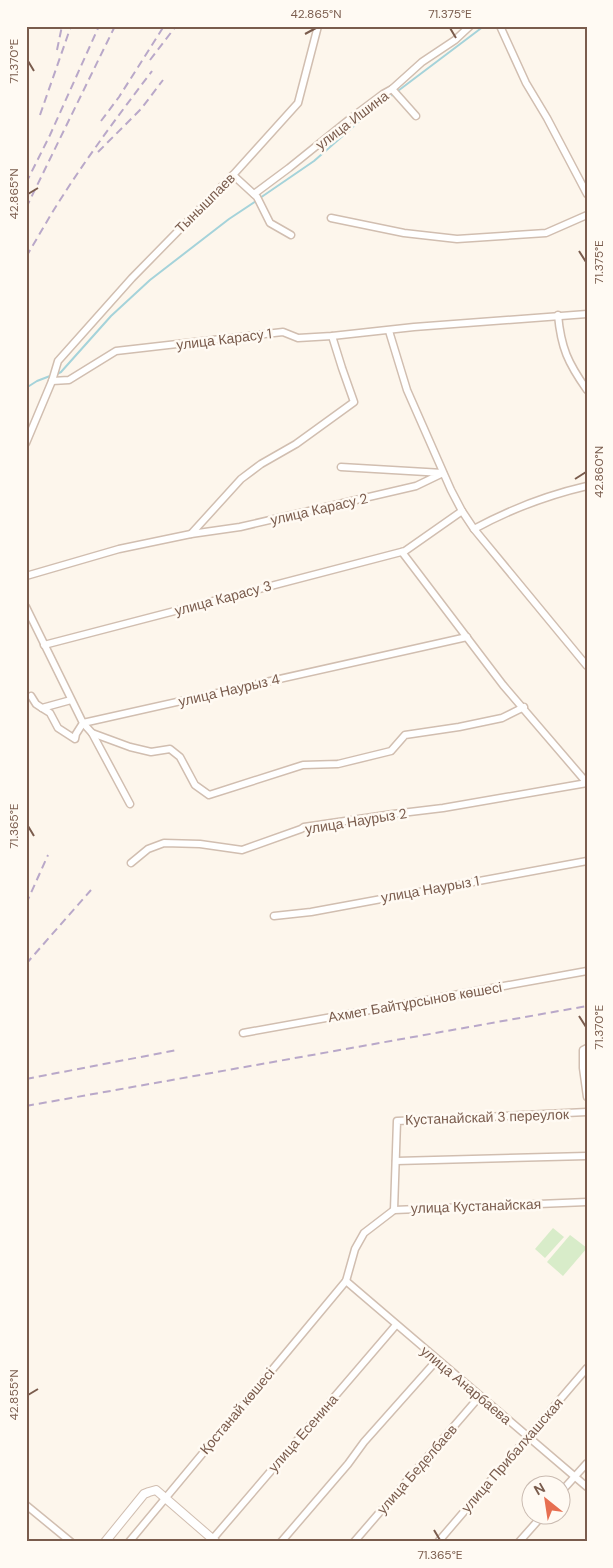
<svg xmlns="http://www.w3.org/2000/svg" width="613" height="1568" viewBox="0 0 613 1568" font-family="'DM Sans',sans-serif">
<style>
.garden{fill:#d8ecc9}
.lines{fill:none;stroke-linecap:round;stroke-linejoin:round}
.stream{stroke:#a5d3da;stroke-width:2}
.minor-casing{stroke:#d1beb0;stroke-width:9}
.tertiary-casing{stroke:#d1beb0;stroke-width:10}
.minor{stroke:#fff;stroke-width:6}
.tertiary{stroke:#fff;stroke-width:8}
.rail{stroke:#b9a8c9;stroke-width:2;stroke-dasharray:8 5;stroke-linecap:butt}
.ticks{fill:none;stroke:#7a5c4d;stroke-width:2}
.labels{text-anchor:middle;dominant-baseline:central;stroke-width:5;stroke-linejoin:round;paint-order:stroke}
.street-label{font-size:14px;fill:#7a5c4d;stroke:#fffaf3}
.neatline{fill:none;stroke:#7a5c4d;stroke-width:2}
.ticks-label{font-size:12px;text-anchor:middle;fill:#7a5c4d}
</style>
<rect width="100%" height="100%" fill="#fdf6ec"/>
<!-- garden -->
<g class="garden">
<polygon points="553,1228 564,1237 545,1258 535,1249"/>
<polygon points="570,1235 587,1248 563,1276 547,1262"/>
</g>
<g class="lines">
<!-- stream -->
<g class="stream">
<polyline points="260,198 314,161 370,112 484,26"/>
<polyline points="57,374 61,372 111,316 150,280 229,219 256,201"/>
<polyline points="26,388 37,381 50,376"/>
</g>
<defs>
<g id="minor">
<polyline points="500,26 526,83 547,118 587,194"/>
<polyline points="392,89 416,116"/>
<polyline points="233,175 257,197 270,223 291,235"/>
<polyline points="254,194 289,168 351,118 383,94 392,89 422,62 455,40 470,26"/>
<polyline points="331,218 404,233 457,239 546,233 587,215"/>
<path d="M558 315C561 348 568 363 587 390"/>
<polyline points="389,331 407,390 451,490 462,511 474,529 587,666"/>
<polyline points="52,381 69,380 116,351 283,332 298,338 332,336 414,327 587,314"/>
<polyline points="26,443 52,381 58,361 132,278 233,175 298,103 318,26"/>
<path d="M474 529C509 510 548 495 587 486"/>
<polyline points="191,534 241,479 261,464 296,444 354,402 342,368 332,336"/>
<polyline points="402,552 503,685 587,783"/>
<polyline points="26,576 119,549 191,534 240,527 416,486 443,473 341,467"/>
<polyline points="26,607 83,723 76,734 75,739 58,728 50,713 42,708"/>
<polyline points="44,645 405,551 462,511"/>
<polyline points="31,696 36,704 42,708 71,700"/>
<polyline points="92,733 130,747 151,752 170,749 180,757 195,785 209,795 303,765 338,764 391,751 405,735 459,727 502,718 524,707"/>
<polyline points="130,804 92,733 83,723 467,637"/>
<polyline points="131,863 148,849 164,843 200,844 242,850 301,829 304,827 393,814 443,808 587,783"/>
<polyline points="274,916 311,912 587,861"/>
<polyline points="243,1033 587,971"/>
<polyline points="587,1048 583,1050 583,1068 587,1097"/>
<polyline points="396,1161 587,1156"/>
<polyline points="394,1210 397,1121 587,1112"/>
<polyline points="346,1281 587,1487"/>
<polyline points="560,1493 587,1463"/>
<polyline points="26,1505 71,1542"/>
<polyline points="129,1542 346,1281 355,1249 364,1233 394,1210 587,1202"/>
<polyline points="210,1542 396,1325"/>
<polyline points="281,1542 348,1464 364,1442 437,1360"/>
<polyline points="354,1542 480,1396"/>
<polyline points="438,1542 587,1368"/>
<polyline points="519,1542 542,1516"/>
</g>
<polyline id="tertiary" points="105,1542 144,1494 149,1492 156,1490 216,1542"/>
</defs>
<!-- minor casing -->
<use href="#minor" class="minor-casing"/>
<!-- tertiary casing -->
<use href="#tertiary" class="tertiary-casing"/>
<!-- minor -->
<use href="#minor" class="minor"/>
<!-- tertiary -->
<use href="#tertiary" class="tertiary"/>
<!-- rail -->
<g class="rail">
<polyline points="57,50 62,26"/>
<polyline points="150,60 176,26"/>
<polyline points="40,115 71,26"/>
<polyline points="101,121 119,97 164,26"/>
<polyline points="98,152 141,109 163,80"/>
<polyline points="26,183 50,135 99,26"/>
<polyline points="26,208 115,26"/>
<path d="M26 257C38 237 49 217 62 197 90 153 121 112 152 71"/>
<polyline points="26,904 48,855"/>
<polyline points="26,964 91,890"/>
<polyline points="26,1079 177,1050"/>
<polyline points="26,1106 587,1006"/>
</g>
</g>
<!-- ticks -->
<path class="ticks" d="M450 28 456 38M305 34 316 28M28 61 34 71M28 194 38 188M579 251 586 262M575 479 586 472M28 826 34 836M579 1016 586 1027M28 1395 38 1389M434 1530 440 1540"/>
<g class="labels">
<!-- street labels -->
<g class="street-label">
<text transform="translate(352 120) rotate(-37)">улица Ишина</text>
<text transform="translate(205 203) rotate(-45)">Тынышпаев</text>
<text transform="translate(224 339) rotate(-7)">улица Карасу 1</text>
<text transform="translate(319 509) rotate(-13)">улица Карасу 2</text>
<text transform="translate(223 598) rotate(-15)">улица Карасу 3</text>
<text transform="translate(229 690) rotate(-13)">улица Наурыз 4</text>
<text transform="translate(356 821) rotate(-9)">улица Наурыз 2</text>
<text transform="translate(430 889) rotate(-10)">улица Наурыз 1</text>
<text transform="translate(415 1002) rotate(-10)">Ахмет Байтұрсынов көшесі</text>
<text transform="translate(487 1117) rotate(-2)">Кустанайскай 3 переулок</text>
<text transform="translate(476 1206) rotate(-2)">улица Кустанайская</text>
<text transform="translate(466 1385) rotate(40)">улица Анарбаева</text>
<text transform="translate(237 1411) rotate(-50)">Қостанай көшесі</text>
<text transform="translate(303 1433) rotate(-49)">улица Есенина</text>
<text transform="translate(512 1455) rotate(-49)">улица Прибалхашская</text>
<text transform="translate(417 1469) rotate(-49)">улица Беделбаев</text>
</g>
</g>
<!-- border -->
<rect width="613" height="1568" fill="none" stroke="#fffaf3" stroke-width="55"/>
<!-- north arrow -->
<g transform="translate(546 1500) rotate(330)"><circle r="24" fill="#fffaf3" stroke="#cabbb1"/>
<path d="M0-4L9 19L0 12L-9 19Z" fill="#e76f51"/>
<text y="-8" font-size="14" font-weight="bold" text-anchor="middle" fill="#7a5c4d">N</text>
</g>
<rect x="28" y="28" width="558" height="1512" class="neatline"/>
<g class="ticks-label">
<text x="316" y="18">42.865°N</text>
<text x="450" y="18">71.375°E</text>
<text transform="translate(14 61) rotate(-90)" y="4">71.370°E</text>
<text transform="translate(14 194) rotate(-90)" y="4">42.865°N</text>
<text transform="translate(599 262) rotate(-90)" y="4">71.375°E</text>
<text transform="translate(599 472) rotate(-90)" y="4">42.860°N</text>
<text transform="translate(14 826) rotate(-90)" y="4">71.365°E</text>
<text transform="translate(599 1027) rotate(-90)" y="4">71.370°E</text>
<text transform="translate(14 1395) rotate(-90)" y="4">42.855°N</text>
<text x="440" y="1559">71.365°E</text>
</g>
</svg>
